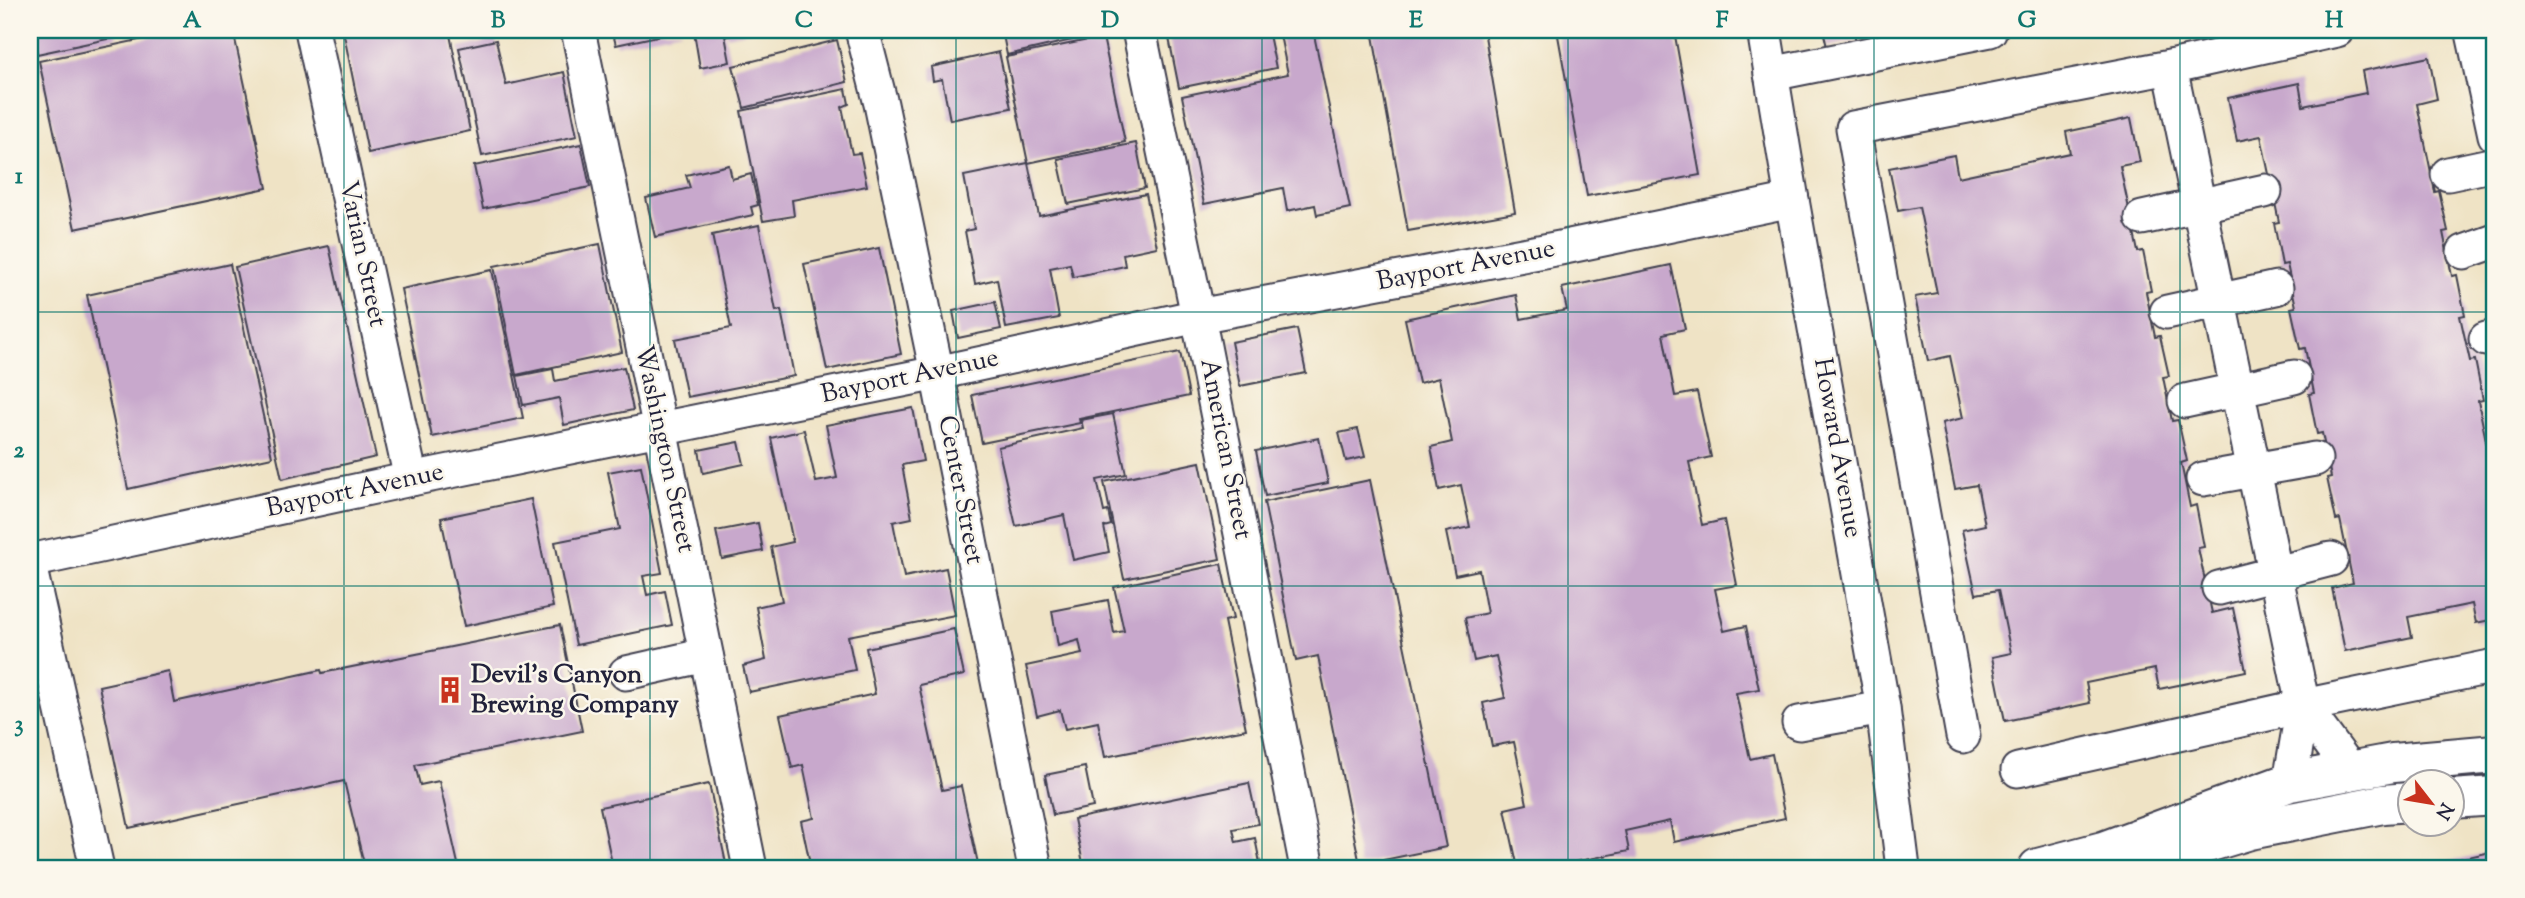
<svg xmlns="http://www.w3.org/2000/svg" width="2525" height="898" viewBox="0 0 2525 898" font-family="'Sorts Mill Goudy',serif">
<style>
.building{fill:#c8a8cc}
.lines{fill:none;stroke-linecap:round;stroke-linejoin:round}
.minor-casing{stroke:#413f50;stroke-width:37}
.major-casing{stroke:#413f50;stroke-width:42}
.minor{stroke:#fff;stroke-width:33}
.major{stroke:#fff;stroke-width:38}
.grid{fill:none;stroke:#0f766e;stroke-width:2;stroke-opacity:0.55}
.labels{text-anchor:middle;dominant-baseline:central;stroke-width:5;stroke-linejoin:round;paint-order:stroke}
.street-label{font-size:26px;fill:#22223b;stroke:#fbf7ec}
.poi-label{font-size:26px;font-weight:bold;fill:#22223b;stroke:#fbf7ec;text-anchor:start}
.neatline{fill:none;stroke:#0f766e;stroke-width:2.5}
.grid-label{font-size:23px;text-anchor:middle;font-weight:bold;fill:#0f766e}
</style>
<rect width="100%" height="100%" fill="#fbf7ec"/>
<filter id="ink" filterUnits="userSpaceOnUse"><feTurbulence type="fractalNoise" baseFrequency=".0143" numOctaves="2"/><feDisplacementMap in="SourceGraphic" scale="14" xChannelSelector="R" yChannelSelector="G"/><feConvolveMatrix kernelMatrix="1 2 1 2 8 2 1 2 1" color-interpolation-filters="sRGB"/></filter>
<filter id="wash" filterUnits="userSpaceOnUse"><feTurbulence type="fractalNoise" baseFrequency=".00686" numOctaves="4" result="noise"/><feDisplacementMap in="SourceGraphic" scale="28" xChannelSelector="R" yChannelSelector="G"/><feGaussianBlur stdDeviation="1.57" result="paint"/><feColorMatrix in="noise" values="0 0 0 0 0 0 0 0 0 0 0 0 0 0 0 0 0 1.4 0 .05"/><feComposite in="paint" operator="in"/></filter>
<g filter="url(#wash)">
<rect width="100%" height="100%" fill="#efe3c5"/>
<g id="blocks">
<!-- building -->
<g class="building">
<polygon points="32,30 116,30 117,37 37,54"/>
<polygon points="186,30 233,30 267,188 75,229 39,61"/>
<polygon points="343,30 449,30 470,131 368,153"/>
<polygon points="612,30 681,30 681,31 616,45"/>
<polygon points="705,30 724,30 730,62 700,68 694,32"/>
<polygon points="725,30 751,30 751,31 727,36"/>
<polygon points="1002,30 1070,30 1072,40 1007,55"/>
<polygon points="1184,30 1268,30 1276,68 1179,88 1168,33"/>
<polygon points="1279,30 1313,30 1350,208 1317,215 1315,205 1287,211 1283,188 1204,204 1182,96 1288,74"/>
<polygon points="1372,30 1484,30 1515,212 1408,231"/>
<polygon points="1557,30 1674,30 1700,175 1587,196"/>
<polygon points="1823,30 1853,30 1856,41 1827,47"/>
<polygon points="1103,37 1125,142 1028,163 1006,57"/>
<polygon points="496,40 506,85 564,72 577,136 482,156 459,48"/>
<polygon points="837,40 847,82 744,108 733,66"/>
<polygon points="999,52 1011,108 950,120 942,79 933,81 931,67"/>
<polygon points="2429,57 2437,99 2417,104 2435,192 2439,191 2448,231 2443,232 2452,276 2457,275 2465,315 2460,316 2470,361 2475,360 2483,400 2478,401 2487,446 2492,445 2495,460 2495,619 2476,623 2472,604 2408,617 2412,637 2345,651 2332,588 2353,583 2340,519 2336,520 2327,478 2331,477 2322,433 2317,434 2309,394 2314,393 2305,348 2300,349 2291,308 2296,307 2287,264 2282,265 2274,223 2279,222 2261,136 2237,141 2228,98 2299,83 2303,106 2366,93 2362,71"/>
<polygon points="846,89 849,104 842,107 852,154 860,153 867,186 792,200 794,216 763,221 741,111"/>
<polygon points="2131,118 2140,162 2120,166 2138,252 2143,251 2151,291 2146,292 2155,337 2160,336 2169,376 2163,377 2172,421 2178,420 2187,461 2181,463 2190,507 2196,505 2204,547 2198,548 2212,613 2233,608 2246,671 2159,689 2155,669 2086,683 2090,703 2005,721 1992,657 2011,653 1998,590 1976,594 1962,530 1985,525 1977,485 1955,489 1942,423 1963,418 1950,356 1928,361 1915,297 1937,293 1919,207 1898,211 1889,168 1954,155 1958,177 2070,153 2066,132"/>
<polygon points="1136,143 1145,188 1068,204 1058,159"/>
<polygon points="581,144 590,187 483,209 474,166"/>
<polygon points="1028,163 1039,216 1146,194 1157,247 1123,254 1125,266 1073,277 1070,264 1050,268 1059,318 1006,328 997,279 975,284 965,231 974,229 964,176"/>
<polygon points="729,165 732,179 751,174 758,205 751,207 753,215 655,237 646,198 690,188 686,175"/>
<polygon points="759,225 776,311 781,310 794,376 687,397 675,339 731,328 712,235"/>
<polygon points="600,244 622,352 516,375 494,266"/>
<polygon points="329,246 376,457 282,479 235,267"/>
<polygon points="879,248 901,354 827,370 804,264"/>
<polygon points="230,264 272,457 128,489 87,295"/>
<polygon points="1671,265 1685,329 1663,334 1675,396 1697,392 1711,457 1689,462 1702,525 1724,520 1737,585 1715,589 1724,631 1746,626 1759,689 1736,693 1750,759 1772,754 1785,818 1674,842 1670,821 1625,831 1629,851 1545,868 1518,868 1505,809 1527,804 1514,742 1492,746 1483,703 1505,698 1496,656 1474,661 1465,618 1487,613 1479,570 1455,575 1446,532 1470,527 1461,485 1439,490 1431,447 1452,442 1439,378 1419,383 1405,319 1516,295 1521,319 1567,310 1562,288"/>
<polygon points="492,270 523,418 432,437 401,289"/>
<polygon points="995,302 1001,329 958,338 953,311"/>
<polygon points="1297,329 1306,373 1240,386 1231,342"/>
<polygon points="1180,352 1189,396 1079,419 1080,423 982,443 972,395"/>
<polygon points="624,367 633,410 564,425 559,398 523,405 517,376 553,369 555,381"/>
<polygon points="913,408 923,461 902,465 912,518 893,522 904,577 946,568 955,615 848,636 855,670 749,692 743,666 766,660 756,607 782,601 771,547 793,542 771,438 804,430 816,482 837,478 826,425"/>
<polygon points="1113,414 1126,474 1097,480 1104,512 1108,511 1111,525 1104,527 1109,552 1073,560 1064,515 1016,526 998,447 1083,428 1081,420"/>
<polygon points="1358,429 1365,457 1346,461 1339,433"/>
<polygon points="1319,438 1328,483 1265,496 1256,451"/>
<polygon points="739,442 744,464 703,473 699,450"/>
<polygon points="1200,462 1220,559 1124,579 1104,482"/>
<polygon points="641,466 662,573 643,576 647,595 665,591 672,625 576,645 555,542 620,529 608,472"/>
<polygon points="1370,480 1446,847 1360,865 1318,656 1296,661 1264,502"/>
<polygon points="531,499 553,607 464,626 441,518"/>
<polygon points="758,523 763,551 722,559 716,531"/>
<polygon points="1221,564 1233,619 1224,621 1246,729 1105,757 1098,722 1065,729 1060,710 1037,716 1026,666 1082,654 1079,640 1058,646 1052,611 1108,600 1114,633 1124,631 1114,587"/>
<polygon points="560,625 582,731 415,765 420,785 439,781 459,868 365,868 344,781 129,828 99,686 168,671 174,702 321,670 322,673"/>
<polygon points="954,629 964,675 919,685 942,790 961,786 979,868 811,868 801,821 814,818 803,765 792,768 780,715 875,694 866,648"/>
<polygon points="1085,767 1093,807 1053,815 1045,775"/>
<polygon points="1249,783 1258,824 1233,829 1236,842 1255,838 1261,868 1084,868 1074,819"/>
<polygon points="709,784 727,868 613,868 600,807"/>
<polygon points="2495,851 2495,868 2433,868 2433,865"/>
</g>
</g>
</g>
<g filter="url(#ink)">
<use href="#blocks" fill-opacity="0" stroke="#413f50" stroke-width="2"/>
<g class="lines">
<defs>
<g id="minor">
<polyline points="312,30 411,479"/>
<polyline points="578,30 750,868"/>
<polyline points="862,30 881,104 937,373 1035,868"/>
<polyline points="1139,30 1198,316 1307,868"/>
<polyline points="1764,30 1792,200 1883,708 1903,868"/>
<polyline points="2488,30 2473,33 2495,135"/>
<polyline points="1771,74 1990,30"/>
<polyline points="2448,174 2495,164"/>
<polyline points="2142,218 2265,191"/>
<polyline points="2464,252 2495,241"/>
<polyline points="2167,312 2276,288"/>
<polyline points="2486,339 2495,337"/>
<polyline points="2185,401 2294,377"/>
<polyline points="2203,479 2315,459"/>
<polyline points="30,561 411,479 937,373 1198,316 1560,248 1792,200"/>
<polyline points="30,569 97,868"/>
<polyline points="2219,588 2331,559"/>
<polyline points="626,673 706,655"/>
<polyline points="2303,706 2351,771"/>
<polyline points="1799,723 1883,708"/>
<polyline points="1963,736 1853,128 2170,67"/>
<polyline points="2018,770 2303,706 2495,666"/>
<polyline points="2290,782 2303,706 2170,67 2337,30"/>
</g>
<g id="major">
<polyline points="2452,799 2495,796"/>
<polyline points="2038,868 2103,851 2290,782 2393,763 2495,754"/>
<polyline points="2125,868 2250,830 2383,804 2410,802"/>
</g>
</defs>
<!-- minor casing -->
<use href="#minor" class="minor-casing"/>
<!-- major casing -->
<use href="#major" class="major-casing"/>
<!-- minor -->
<use href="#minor" class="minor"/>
<!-- major -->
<use href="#major" class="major"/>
</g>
</g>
<!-- grid -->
<path class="grid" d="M344 30V868M650 30V868M956 30V868M1262 30V868M1568 30V868M1874 30V868M2180 30V868M30 312H2495M30 586H2495"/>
<!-- icons -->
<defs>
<symbol id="building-bare" viewBox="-9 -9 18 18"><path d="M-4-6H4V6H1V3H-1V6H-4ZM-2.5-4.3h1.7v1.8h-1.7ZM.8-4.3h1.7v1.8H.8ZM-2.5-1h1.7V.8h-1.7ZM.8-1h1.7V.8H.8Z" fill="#c8321e" stroke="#fbf7ec" stroke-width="2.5" paint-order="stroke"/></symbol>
</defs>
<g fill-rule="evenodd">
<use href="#building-bare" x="431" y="671" width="38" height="38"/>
</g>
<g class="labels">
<!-- street labels -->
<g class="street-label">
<text transform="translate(362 254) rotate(78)">Varian Street</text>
<text transform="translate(1466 266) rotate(-11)">Bayport Avenue</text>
<text transform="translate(910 377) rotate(-12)">Bayport Avenue</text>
<text transform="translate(1837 448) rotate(80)">Howard Avenue</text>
<text transform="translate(664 449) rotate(78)">Washington Street</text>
<text transform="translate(1225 449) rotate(79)">American Street</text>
<text transform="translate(960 490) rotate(79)">Center Street</text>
<text transform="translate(355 491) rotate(-12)">Bayport Avenue</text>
</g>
<!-- poi labels -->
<g class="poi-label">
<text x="471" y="675">Devil's Canyon<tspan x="471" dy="30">Brewing Company</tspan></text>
</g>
</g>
<!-- margin -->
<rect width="2525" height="898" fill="none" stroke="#fbf7ec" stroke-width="77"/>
<!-- north arrow -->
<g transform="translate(2431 803) rotate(121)"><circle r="33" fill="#fbf7ec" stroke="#a4a2a5" stroke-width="2"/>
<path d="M0-5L12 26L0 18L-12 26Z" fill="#c8321e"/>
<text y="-10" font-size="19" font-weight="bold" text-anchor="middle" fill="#22223b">N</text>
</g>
<rect x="38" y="38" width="2448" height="822" class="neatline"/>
<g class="grid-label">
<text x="192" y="27">A</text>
<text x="498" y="27">B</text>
<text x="804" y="27">C</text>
<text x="1110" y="27">D</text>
<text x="1416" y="27">E</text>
<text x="1722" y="27">F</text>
<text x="2027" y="27">G</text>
<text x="2334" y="27">H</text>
<text x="19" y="183">1</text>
<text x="19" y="457">2</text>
<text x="19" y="731">3</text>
</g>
</svg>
